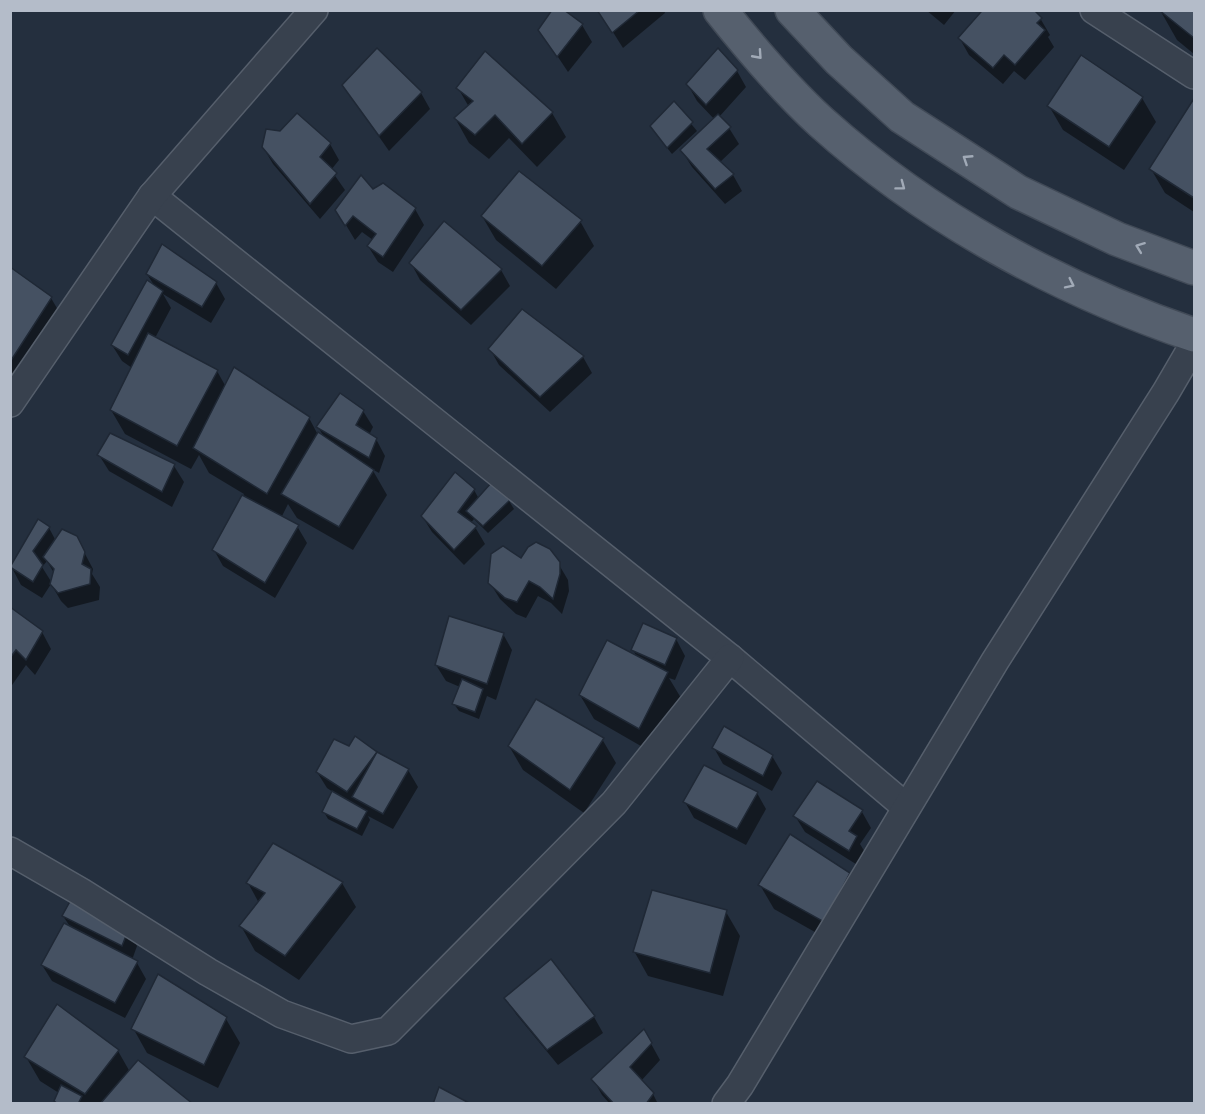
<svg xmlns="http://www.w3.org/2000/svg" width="1205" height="1114" viewBox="0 0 1205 1114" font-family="Inter,sans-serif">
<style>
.shadow{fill:#0007;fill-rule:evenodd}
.building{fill:#455162;stroke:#1f2835;stroke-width:1.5}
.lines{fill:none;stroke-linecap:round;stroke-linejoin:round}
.minor-casing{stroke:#565f6c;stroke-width:30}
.primary-casing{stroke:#414a57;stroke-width:36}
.minor{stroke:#38414e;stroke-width:27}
.primary{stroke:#56606e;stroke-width:33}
.oneway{stroke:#a1aab7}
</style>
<rect width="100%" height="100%" fill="#242f3e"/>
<!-- shadow -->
<g class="shadow">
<polygon points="562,10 582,25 592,42 568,72 540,30"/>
<polygon points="599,10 664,10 665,13 623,48"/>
<polygon points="926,10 956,10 944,25"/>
<polygon points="980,10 1032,10 1040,18 1050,35 1048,37 1054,47 1025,80 1014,71 1003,84 969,55 960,39 982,14"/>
<polygon points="1160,10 1194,10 1194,54 1177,40"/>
<polygon points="737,71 746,87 719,117 729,128 739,144 719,163 733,175 742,191 725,204 692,167 682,151 715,120 697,101 688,85"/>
<polygon points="343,85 421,93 430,109 389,151"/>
<polygon points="458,88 552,113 566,137 537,167 509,138 489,159 469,143 455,118 469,107"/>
<polygon points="1142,98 1156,122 1124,170 1063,130 1049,106"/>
<polygon points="1193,102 1194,103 1194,212 1165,193 1151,169"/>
<polygon points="674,103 697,131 672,154 656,134"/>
<polygon points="330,144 339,160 331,170 345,190 320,219 273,164 263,147"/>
<polygon points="372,191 415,209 424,225 393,272 378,262 368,246 373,240 362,232 355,240 337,210"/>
<polygon points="482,216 580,221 594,246 556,289 496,240"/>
<polygon points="411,263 501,270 510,286 471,325 420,280"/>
<polygon points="10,269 51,298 65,322 25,385 10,375"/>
<polygon points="147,274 216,283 225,299 211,323 163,294 171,308 155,338 217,371 226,387 309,418 317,433 324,437 318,427 363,411 373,427 369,435 376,439 385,456 379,473 372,469 387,495 353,550 297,518 288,504 281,518 297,526 307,543 275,598 223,566 214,550 244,494 209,473 199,455 191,469 125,434 111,410 132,368 122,361 112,345 155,287"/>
<polygon points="490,349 583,357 592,373 550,412 499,365"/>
<polygon points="99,455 174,466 184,482 172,507 109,471"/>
<polygon points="492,484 509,501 514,509 488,533 474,519 470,524 475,527 485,544 464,565 432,532 422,516 474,490 479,499"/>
<path d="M38 521 49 528 56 541 76 537 93 569 92 574 100 587 99 600 68 608 61 601 51 584 42 598 21 585 12 568ZM47 561 54 573 52 583 42 567Z"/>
<polygon points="558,563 568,580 569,591 562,614 551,603 538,596 526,618 516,614 500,599 490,583"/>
<polygon points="10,609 42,632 51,649 35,675 26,665 10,688"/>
<polygon points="503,634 512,650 496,700 487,696 479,719 459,711 454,704 460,687 446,681 436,665"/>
<polygon points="676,639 685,656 675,680 669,678 681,698 653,753 594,719 580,695 638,659 633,650"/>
<polygon points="355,738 408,770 418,787 393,829 368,816 370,820 362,836 328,819 324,812 333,792 327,788 317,772 350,748"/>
<polygon points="602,739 616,763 584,813 523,770 509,746"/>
<polygon points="714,748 772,756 782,773 772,791 723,764"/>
<polygon points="757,793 766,809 746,845 694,818 685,802"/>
<polygon points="862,812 871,828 860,844 866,854 859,866 805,832 795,816"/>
<polygon points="273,845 342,883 356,907 299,980 255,951 241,926 259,903 248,883"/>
<polygon points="849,875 863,899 838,945 774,909 760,885"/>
<polygon points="726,912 740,936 723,996 648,976 634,951"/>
<polygon points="63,916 128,929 137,946 132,960 137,963 146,979 125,1018 52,981 42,965 71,928"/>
<polygon points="506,998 594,1017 603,1033 558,1065 516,1014"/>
<polygon points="226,1019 240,1043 218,1088 147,1053 133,1028"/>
<polygon points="644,1031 660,1060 641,1081 653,1094 658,1104 610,1104 602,1095 593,1079"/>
<polygon points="118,1051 130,1072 191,1104 57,1104 56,1101 59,1093 40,1081 26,1057"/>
</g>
<!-- building -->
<g class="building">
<polygon points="552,10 564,10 583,24 557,57 538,30"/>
<polygon points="597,10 640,10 612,33"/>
<polygon points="980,10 1034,10 1042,18 1037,23 1045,30 1015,65 1004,55 993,68 958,38 981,12"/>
<polygon points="1159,10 1194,10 1194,38"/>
<polygon points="377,48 422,92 379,136 342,85"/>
<polygon points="718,48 738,70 706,105 686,84"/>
<polygon points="485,51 553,112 522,144 495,115 475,135 454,118 473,101 456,88"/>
<polygon points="1081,55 1143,97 1109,147 1047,106"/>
<polygon points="1193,100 1194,101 1194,198 1149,169"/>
<polygon points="674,101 693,122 667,148 650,126"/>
<polygon points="297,113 331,143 320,157 337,173 310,204 262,147 266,129 280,131"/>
<polygon points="718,114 731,127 707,149 734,174 715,189 680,150"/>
<polygon points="519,171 582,220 542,266 481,216"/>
<polygon points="361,175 373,189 383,183 416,208 383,257 367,246 376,234 353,216 345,226 335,210"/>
<polygon points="444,221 502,269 461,310 409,263"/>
<polygon points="162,244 217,282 202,307 146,274"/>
<polygon points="10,267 52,297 10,362"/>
<polygon points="147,280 163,291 128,355 111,345"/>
<polygon points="522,309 584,356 540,397 488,349"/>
<polygon points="148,333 218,370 177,446 110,410"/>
<polygon points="234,367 310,417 267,494 193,448"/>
<polygon points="340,393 364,410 356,425 377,438 369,458 316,427"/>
<polygon points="318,432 374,470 339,527 281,494"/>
<polygon points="110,433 175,464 162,492 97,455"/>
<polygon points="455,472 475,489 458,512 477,526 454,550 421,516"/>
<polygon points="492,482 510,500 483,526 466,511"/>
<polygon points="242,495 299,525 265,583 212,550"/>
<polygon points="38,519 50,527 33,551 43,565 33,582 10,567"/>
<polygon points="62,529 77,536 85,552 82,564 91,569 90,584 58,593 50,584 54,569 43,557"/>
<polygon points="536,542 550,549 560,562 560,574 553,599 540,587 529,581 517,602 505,598 488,583 491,554 503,546 521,558 528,547"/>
<polygon points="10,607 43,631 26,660 16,650 10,658"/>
<polygon points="449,616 504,633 487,684 435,665"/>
<polygon points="643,623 677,638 665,665 631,650"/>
<polygon points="607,640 668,672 639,729 579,695"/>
<polygon points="462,679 483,689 475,712 452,704"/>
<polygon points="536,699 604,738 570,790 508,746"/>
<polygon points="724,726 773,755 763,776 712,748"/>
<polygon points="355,736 377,752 347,792 316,772 334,739 349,746"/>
<polygon points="377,752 409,769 383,814 352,797"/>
<polygon points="704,765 758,792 737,829 683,802"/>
<polygon points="817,781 863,810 849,831 857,836 849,851 793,816"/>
<polygon points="332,791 367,811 357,829 322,812"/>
<polygon points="790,834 850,873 824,922 758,885"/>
<polygon points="273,843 343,882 285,956 239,926 265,893 246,883"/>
<polygon points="652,890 727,910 710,973 633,952"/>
<polygon points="73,896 129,928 122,946 62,916"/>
<polygon points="64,923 138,961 115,1003 41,965"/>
<polygon points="551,959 595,1016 547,1050 504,998"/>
<polygon points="158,974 227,1017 204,1065 131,1029"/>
<polygon points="57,1004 119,1050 85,1094 24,1057"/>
<polygon points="644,1029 652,1043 630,1067 654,1093 646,1104 614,1104 591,1079"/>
<polygon points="138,1060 193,1104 100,1104"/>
<polygon points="61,1085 82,1096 78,1104 58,1104 54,1101"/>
<polygon points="439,1087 471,1104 433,1104"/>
</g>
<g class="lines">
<defs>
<g id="minor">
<polyline points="1094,10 1194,75"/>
<polyline points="152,196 730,658 906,807"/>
<polyline points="10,403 152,196 314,10"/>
<polyline points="10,851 81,892 208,972 282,1014 351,1039 388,1031 614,803 730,658"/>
<polyline points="726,1104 740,1085 995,661 1166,392 1194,344"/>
</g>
<g id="primary">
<path d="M720 10C751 49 784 88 821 122 928 218 1059 289 1194 335"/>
<polyline points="792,10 839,60 902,117 1018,192 1117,239 1194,268"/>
</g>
</defs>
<!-- minor casing -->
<use href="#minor" class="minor-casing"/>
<!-- primary casing -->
<use href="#primary" class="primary-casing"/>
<!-- minor -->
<use href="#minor" class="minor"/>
<!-- primary -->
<use href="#primary" class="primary"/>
</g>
<!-- one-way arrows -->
<defs><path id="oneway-chevron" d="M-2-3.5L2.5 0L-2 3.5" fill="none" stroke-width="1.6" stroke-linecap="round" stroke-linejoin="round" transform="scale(1.5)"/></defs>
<g class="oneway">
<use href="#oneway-chevron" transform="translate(758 55) rotate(48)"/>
<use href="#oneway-chevron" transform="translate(967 159) rotate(-147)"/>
<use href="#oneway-chevron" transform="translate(901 186) rotate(37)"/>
<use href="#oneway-chevron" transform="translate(1140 247) rotate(-159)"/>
<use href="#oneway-chevron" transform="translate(1070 284) rotate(26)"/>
</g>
<!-- border -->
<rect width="1205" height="1114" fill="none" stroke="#b4bcc9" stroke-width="24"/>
</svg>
